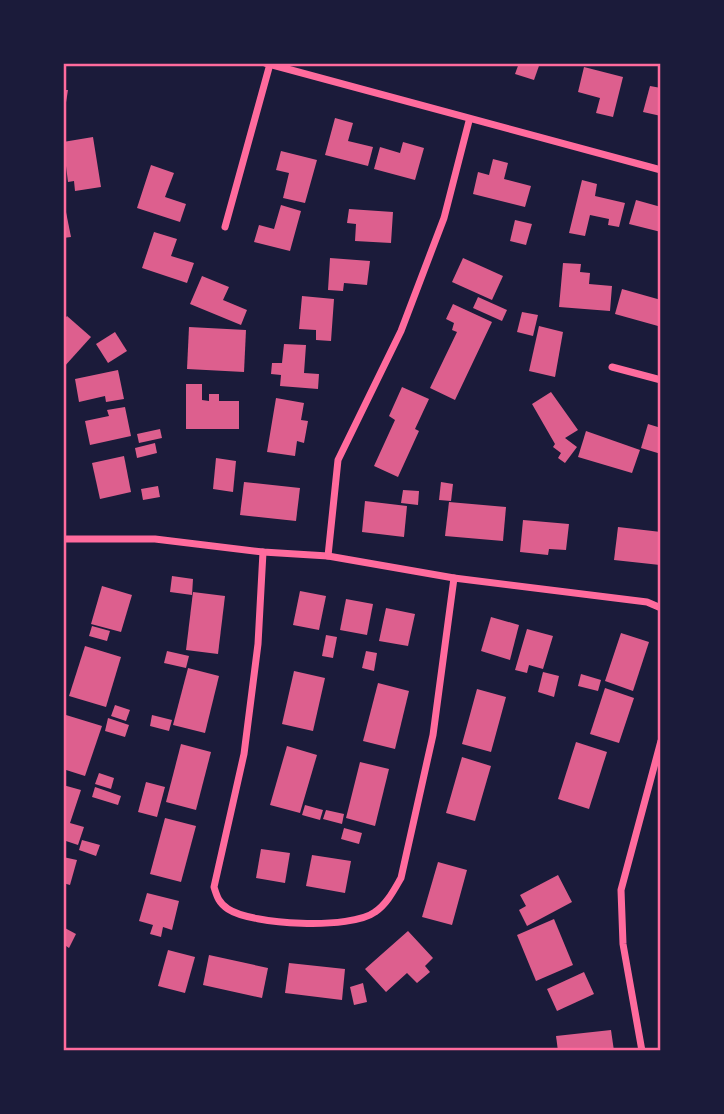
<svg xmlns="http://www.w3.org/2000/svg" width="724" height="1114" viewBox="0 0 724 1114" font-family="Mulish,sans-serif">
<style>
.building{fill:#dd5f8e}
.lines{fill:none;stroke-linecap:round;stroke-linejoin:round}
.minor{stroke:#ff6b9d;stroke-width:7}
.neatline{fill:none;stroke:#ff6b9d;stroke-width:2.5}
</style>
<rect width="100%" height="100%" fill="#1b1b3a"/>
<!-- building -->
<g class="building">
<polygon points="519,63 540,63 534,80 515,74"/>
<polygon points="584,67 623,77 613,117 596,113 600,98 578,92"/>
<polygon points="650,86 661,88 661,116 643,112"/>
<polygon points="63,90 68,90 64,115 63,115"/>
<polygon points="335,118 353,123 348,141 373,147 368,166 325,155"/>
<polygon points="93,137 101,187 75,191 74,181 68,182 63,142"/>
<polygon points="403,142 424,148 415,180 374,169 380,147 400,153"/>
<polygon points="281,151 317,160 305,203 283,198 289,173 276,170"/>
<polygon points="493,159 508,163 504,179 531,186 525,207 473,194 478,172 489,175"/>
<polygon points="151,165 174,173 165,197 186,204 180,222 137,208"/>
<polygon points="582,180 597,184 595,196 625,203 619,227 608,225 609,219 590,215 585,236 569,233"/>
<polygon points="63,197 71,237 63,238"/>
<polygon points="636,200 661,207 661,232 629,224"/>
<polygon points="281,205 301,211 290,251 254,242 259,225 274,229"/>
<polygon points="349,209 393,212 391,243 355,241 356,224 347,223"/>
<polygon points="515,220 532,224 526,245 510,241"/>
<polygon points="154,232 177,239 171,256 194,263 187,283 142,268"/>
<polygon points="330,258 370,261 367,285 344,283 343,291 328,290"/>
<polygon points="463,258 503,276 492,300 452,282"/>
<polygon points="563,263 581,264 580,272 590,273 589,284 612,286 610,311 559,307"/>
<polygon points="202,276 229,287 223,300 247,310 241,325 190,304"/>
<polygon points="622,289 661,300 658,326 615,314"/>
<polygon points="302,296 334,299 331,341 316,340 316,330 299,329"/>
<polygon points="478,297 507,310 502,321 473,308"/>
<polygon points="453,304 492,322 455,400 430,388 457,332 452,330 454,323 446,319"/>
<polygon points="522,312 538,315 533,336 517,332"/>
<polygon points="67,316 91,337 63,368 63,321"/>
<polygon points="539,326 563,332 555,377 529,371"/>
<polygon points="189,327 246,330 244,372 187,369"/>
<polygon points="115,332 127,351 108,363 96,344"/>
<polygon points="284,344 306,345 304,373 319,374 318,389 280,386 281,375 271,374 272,363 282,363"/>
<polygon points="118,370 124,399 106,402 105,396 79,402 75,379"/>
<polygon points="186,384 202,384 202,400 209,401 209,394 219,394 219,401 239,401 239,429 186,429"/>
<polygon points="402,387 429,399 415,429 419,431 398,477 374,466 395,420 389,416"/>
<polygon points="551,392 578,430 565,438 577,447 565,463 558,458 561,453 553,447 555,444 532,404"/>
<polygon points="276,398 304,403 301,420 308,421 304,443 297,441 295,456 267,452"/>
<polygon points="125,407 131,436 90,445 85,421 109,416 107,410"/>
<polygon points="648,424 661,428 661,454 641,448"/>
<polygon points="160,429 162,438 139,443 137,434"/>
<polygon points="586,431 640,450 632,473 578,457"/>
<polygon points="155,443 157,453 137,458 135,448"/>
<polygon points="124,456 131,492 100,499 92,463"/>
<polygon points="216,458 236,461 233,492 213,489"/>
<polygon points="244,482 300,488 296,521 240,515"/>
<polygon points="441,482 453,484 451,501 439,500"/>
<polygon points="158,486 160,497 143,500 141,489"/>
<polygon points="403,490 419,491 418,505 401,503"/>
<polygon points="365,501 407,506 404,537 362,532"/>
<polygon points="449,502 506,507 503,541 445,536"/>
<polygon points="523,520 569,524 566,550 549,549 548,555 520,552"/>
<polygon points="618,527 661,532 660,565 614,560"/>
<polygon points="172,576 193,579 192,595 170,592"/>
<polygon points="102,586 132,595 121,632 91,624"/>
<polygon points="300,591 326,596 319,630 293,625"/>
<polygon points="193,592 225,596 218,654 186,650"/>
<polygon points="346,599 373,604 367,635 340,630"/>
<polygon points="386,608 415,614 408,646 379,641"/>
<polygon points="491,617 519,625 510,660 481,651"/>
<polygon points="92,626 110,631 107,641 89,636"/>
<polygon points="527,629 553,636 543,669 529,665 527,673 515,670"/>
<polygon points="621,633 649,642 633,691 605,681"/>
<polygon points="326,635 337,637 333,658 322,656"/>
<polygon points="85,646 121,657 106,707 69,696"/>
<polygon points="167,651 189,656 186,668 164,663"/>
<polygon points="366,651 377,653 374,671 362,668"/>
<polygon points="188,668 219,676 205,733 173,725"/>
<polygon points="294,671 325,678 313,731 282,724"/>
<polygon points="543,672 559,676 554,697 538,692"/>
<polygon points="581,674 601,680 598,691 578,686"/>
<polygon points="378,683 409,691 395,749 363,741"/>
<polygon points="605,688 634,698 619,743 590,734"/>
<polygon points="477,689 506,697 491,752 462,744"/>
<polygon points="115,705 130,710 126,721 111,716"/>
<polygon points="66,715 102,726 85,776 63,769 63,725"/>
<polygon points="152,715 172,720 169,731 150,726"/>
<polygon points="108,718 129,725 125,737 105,731"/>
<polygon points="576,742 607,752 589,809 558,799"/>
<polygon points="181,744 211,752 196,810 166,802"/>
<polygon points="287,746 317,755 300,813 270,805"/>
<polygon points="462,757 491,766 475,821 446,813"/>
<polygon points="360,762 389,769 375,826 346,818"/>
<polygon points="99,773 114,778 111,789 95,784"/>
<polygon points="146,782 165,787 157,817 138,812"/>
<polygon points="63,785 81,790 70,823 84,827 78,845 63,840"/>
<polygon points="95,787 121,796 118,805 92,797"/>
<polygon points="305,805 323,810 320,820 302,815"/>
<polygon points="326,810 344,814 342,824 323,819"/>
<polygon points="165,818 196,826 181,882 150,874"/>
<polygon points="344,828 362,833 359,844 341,839"/>
<polygon points="82,840 100,845 96,856 79,850"/>
<polygon points="261,849 290,853 285,883 256,878"/>
<polygon points="312,855 351,861 345,893 306,886"/>
<polygon points="63,857 77,860 70,885 63,883"/>
<polygon points="438,862 467,870 452,925 422,917"/>
<polygon points="558,875 572,902 527,926 519,910 526,906 520,895"/>
<polygon points="147,893 179,901 172,930 163,927 161,937 150,934 153,925 139,921"/>
<polygon points="554,919 573,965 536,981 517,935"/>
<polygon points="63,927 76,934 69,948 63,944"/>
<polygon points="408,931 433,958 425,966 430,972 417,983 407,973 386,992 365,969"/>
<polygon points="168,950 195,957 185,993 158,986"/>
<polygon points="209,955 268,968 262,998 203,985"/>
<polygon points="289,963 345,969 342,1000 285,993"/>
<polygon points="584,972 594,994 557,1011 547,989"/>
<polygon points="363,983 367,1002 354,1005 350,987"/>
<polygon points="611,1030 614,1051 558,1051 556,1036"/>
</g>
<g class="lines">
<!-- minor -->
<g class="minor">
<polyline points="265,63 661,170"/>
<polyline points="225,227 270,64"/>
<polyline points="612,367 661,380"/>
<polyline points="64,539 155,539 263,552 328,556 454,578 647,602 661,608"/>
<path d="M263 552 258 644 244 754 214 887C217 897 219 903 228 909 252 925 351 930 375 912 387 904 394 890 401 878L433 735 454 578"/>
<polyline points="328,556 338,460 401,331 444,218 469,121"/>
<polyline points="642,1051 623,944 621,890 661,741"/>
</g>
</g>
<!-- border -->
<rect width="724" height="1114" fill="none" stroke="#1b1b3a" stroke-width="130"/>
<rect x="65" y="65" width="594" height="984" class="neatline"/>
</svg>
